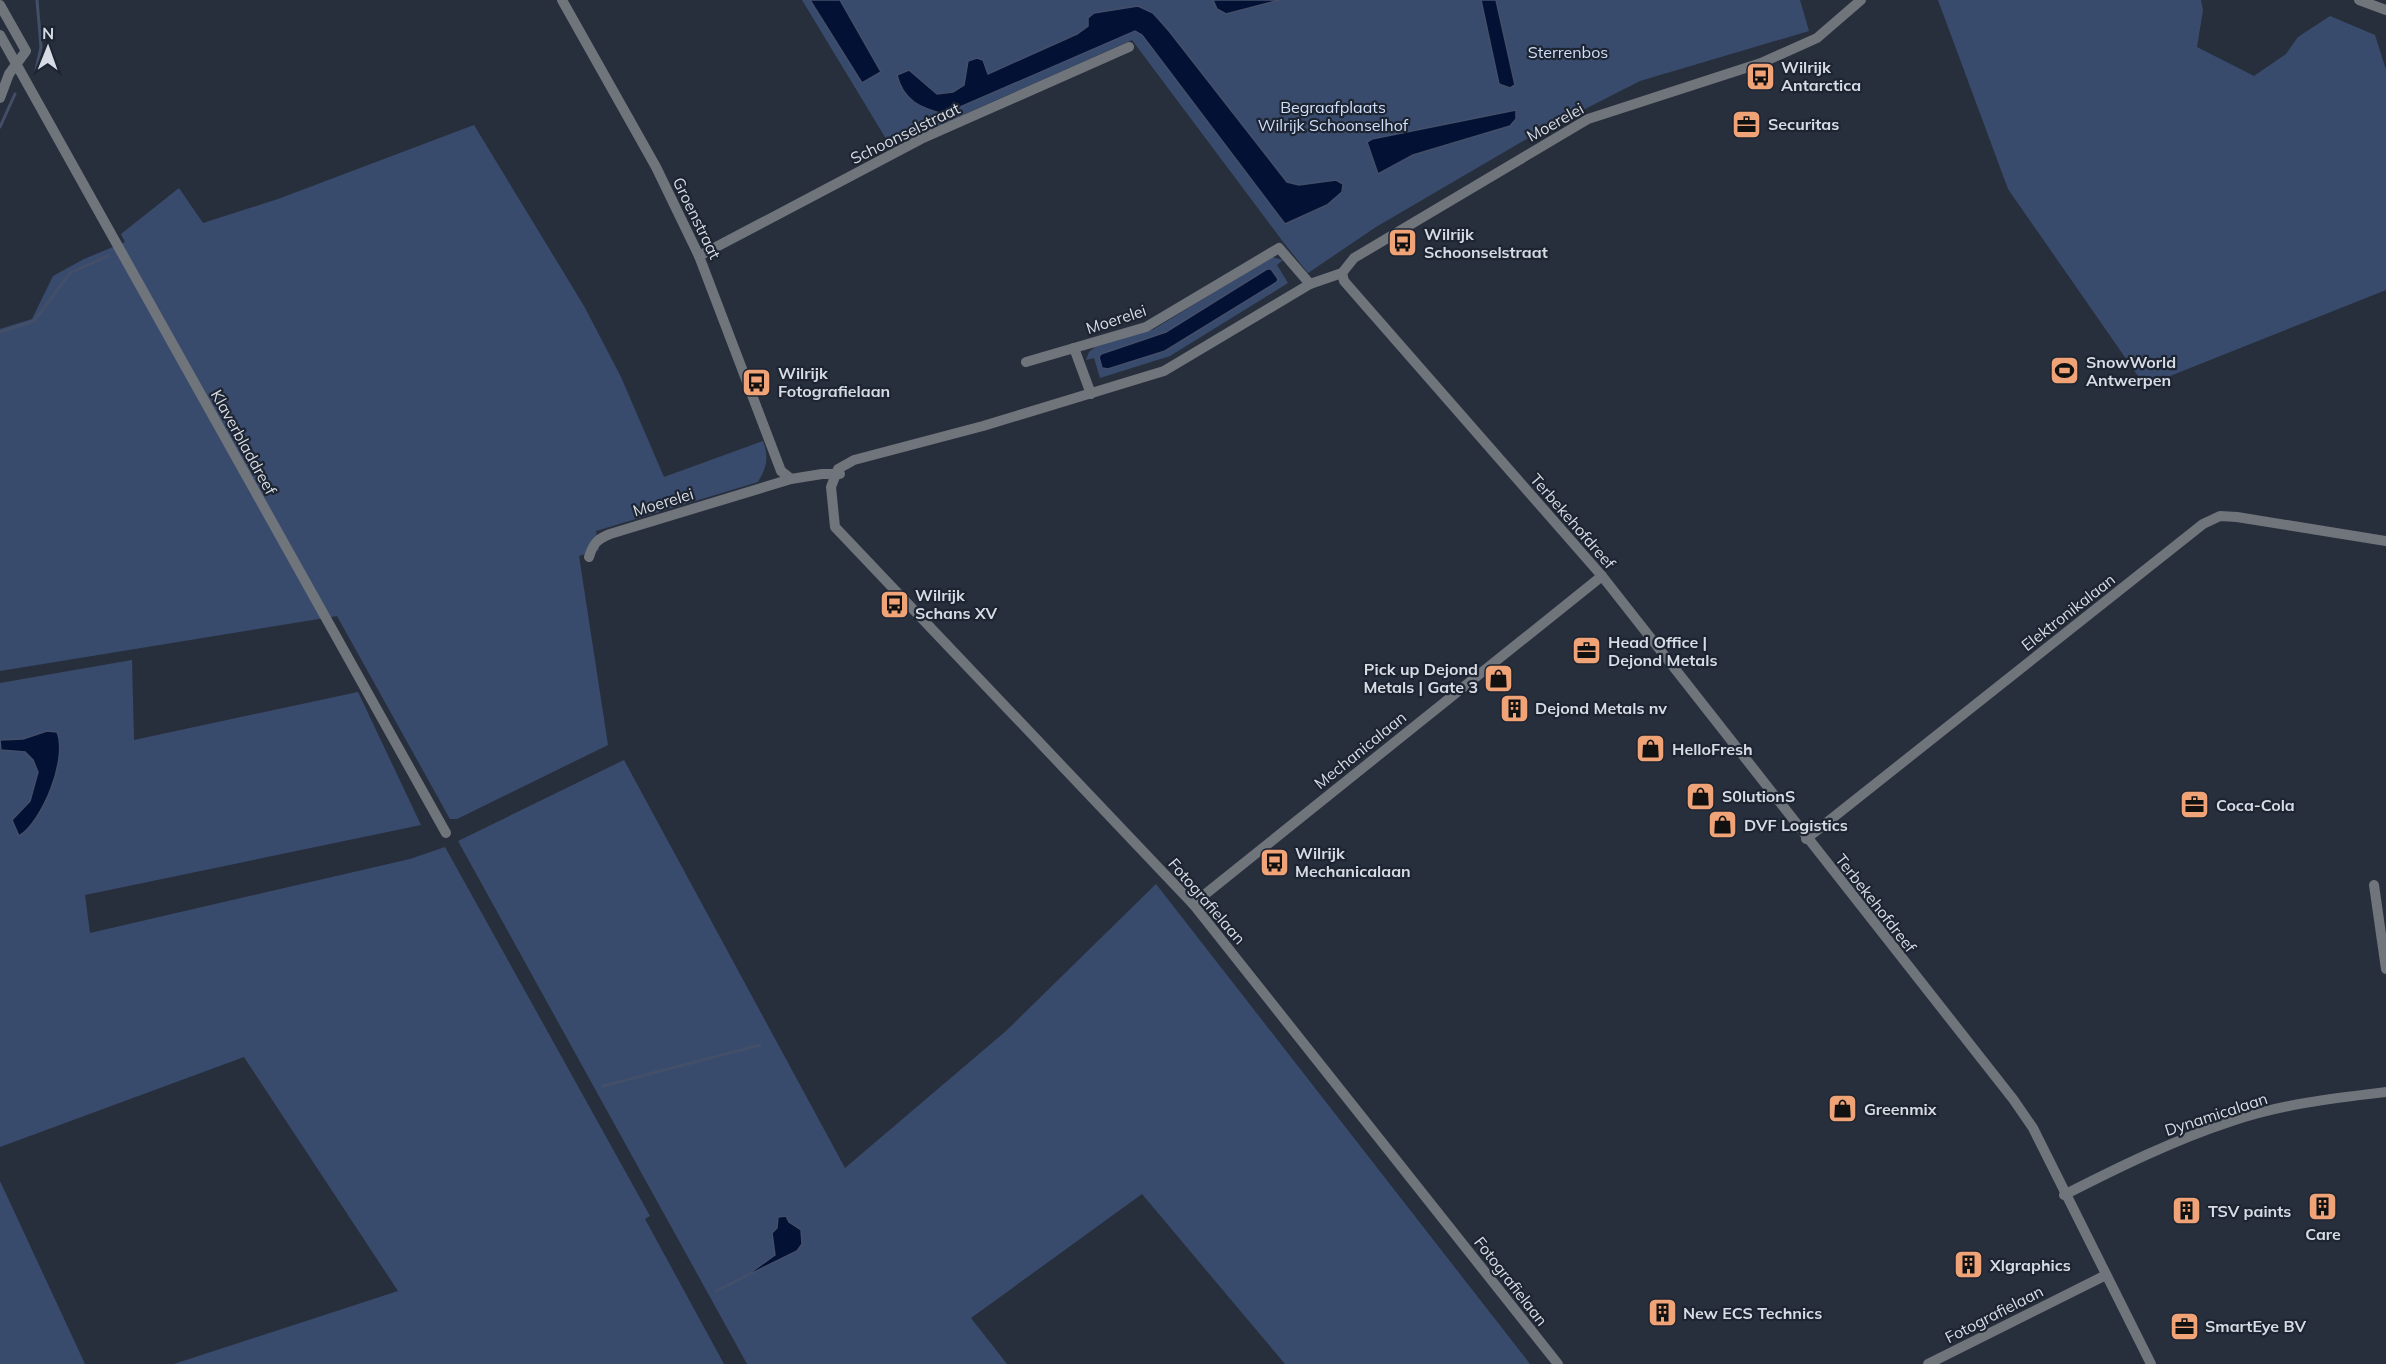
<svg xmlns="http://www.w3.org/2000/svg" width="2386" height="1364" viewBox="0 0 2386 1364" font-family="Mulish,sans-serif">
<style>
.green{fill:#394b6d}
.water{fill:#031134;stroke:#434e69;stroke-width:1.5}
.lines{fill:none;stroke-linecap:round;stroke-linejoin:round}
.stream{stroke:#434e69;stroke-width:3}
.minor{stroke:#70747b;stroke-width:10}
.labels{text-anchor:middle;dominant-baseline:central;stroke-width:4.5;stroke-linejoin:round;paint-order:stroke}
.park-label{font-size:16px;fill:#d0dffb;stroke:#1e2532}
.poi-label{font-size:16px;font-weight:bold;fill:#d7dce4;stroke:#1e2532;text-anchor:start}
.street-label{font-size:16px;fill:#d7dce4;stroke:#1e2532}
</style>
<rect width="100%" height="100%" fill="#282f3c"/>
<!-- green -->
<g class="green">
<polygon points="802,0 1800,0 1809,31 1640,81 1530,137 1376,227 1308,273 1284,243 1132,40 891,147"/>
<polygon points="1938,0 2201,0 2203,10 2197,47 2254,76 2286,54 2298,37 2330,16 2375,35 2386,70 2386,290 2145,386 2008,189"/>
<path d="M474 125 584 306 621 377 664 477 763 441C769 457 767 467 758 482L596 531 599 550 579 556 608 745 457 819H450L337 616 0 671V329L32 319 53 276 84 259 125 242 121 234 179 188 203 223 278 199Z"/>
<polygon points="1272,257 1283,260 1277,265 1288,283 1170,356 1100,378 1094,358 1086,360 1089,352 1095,347 1154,329"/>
<polygon points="132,660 134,740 358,692 421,825 85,895 90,933 410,859 445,847 650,1216 645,1219 724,1364 174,1364 398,1291 244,1057 0,1147 0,683"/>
<polygon points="624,760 845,1168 1006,1031 1156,884 1530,1364 1285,1364 1142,1194 971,1318 1007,1364 747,1364 458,841"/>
<polygon points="0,1181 85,1364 0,1364"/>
</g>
<!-- water -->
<g class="water">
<polygon points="810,0 840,0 881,72 862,83"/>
<polygon points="1213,0 1280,0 1226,14 1217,9"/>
<polygon points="1481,0 1496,0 1515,85 1510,88 1499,84"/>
<path d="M1138 6 1153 13 1169 31 1287 182 1299 185 1336 180 1343 184 1342 192 1327 205 1285 224 1142 35 1135 31 944 114C921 108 903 101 897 75L909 70 937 94 953 92 964 85 968 61 977 58 983 60 988 74 1077 34 1088 26V18L1094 13Z"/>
<polygon points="1516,110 1516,119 1510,126 1413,155 1378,174 1367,142 1372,139"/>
<polygon points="1267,269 1271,269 1278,279 1277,282 1165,351 1108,369 1102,368 1099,357 1101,354 1166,332"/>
<path d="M47 731 57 732C68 758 43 821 19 836L12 820 30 801 38 772 33 760 25 752 1 750 0 740 23 739Z"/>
<polygon points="786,1216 789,1222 801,1230 802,1244 797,1251 744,1277 775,1255 772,1233 777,1228 778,1217"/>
</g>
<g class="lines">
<!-- stream -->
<g class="stream">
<polyline points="36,70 41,47 37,0"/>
<polyline points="0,127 15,94"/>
<polyline points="0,332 34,321 70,273 108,256"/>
<polyline points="603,1086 760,1045"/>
<polyline points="716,1291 744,1277"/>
</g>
<!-- minor -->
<g class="minor">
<polyline points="562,0 656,167 699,256 781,471 791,479"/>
<polyline points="2359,0 2386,10"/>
<polyline points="0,5 26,51 9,74 0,98"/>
<polyline points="0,35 446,833"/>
<polyline points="699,256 921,139 1129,47"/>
<polyline points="1342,273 1344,281 1602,576 2013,1099 2033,1128 2151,1364"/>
<polyline points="1074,348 1091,394"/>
<polyline points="1026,362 1146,327 1279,248 1310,284"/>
<path d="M589 557C593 544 597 539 610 534L791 479 822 474H840"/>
<polyline points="1806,839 2203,524 2220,516 2237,517 2386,541"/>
<polyline points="2374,885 2386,969"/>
<polyline points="1193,904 1602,576"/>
<path d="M2064 1195C2119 1167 2174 1140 2232 1121 2282 1104 2335 1098 2386 1092"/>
<polyline points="1558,1364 1193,904 835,527 831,487 838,469 854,460 983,426 1164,371 1310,284 1342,273 1354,258 1588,119 1761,63 1817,38 1861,0"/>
<polyline points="1928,1364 2106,1275"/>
</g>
</g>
<!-- icons -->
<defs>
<symbol id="bus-square" viewBox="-11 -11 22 22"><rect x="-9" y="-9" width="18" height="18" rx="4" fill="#efa376" stroke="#1e2532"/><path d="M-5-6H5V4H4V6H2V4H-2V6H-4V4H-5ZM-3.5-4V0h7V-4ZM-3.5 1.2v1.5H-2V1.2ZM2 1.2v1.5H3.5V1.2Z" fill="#111"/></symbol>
<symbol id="office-square" viewBox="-11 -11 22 22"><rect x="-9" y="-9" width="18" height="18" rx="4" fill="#efa376" stroke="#1e2532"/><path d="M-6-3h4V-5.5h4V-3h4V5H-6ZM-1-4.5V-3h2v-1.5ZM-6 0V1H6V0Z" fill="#111"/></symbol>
<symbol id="stadium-square" viewBox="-11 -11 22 22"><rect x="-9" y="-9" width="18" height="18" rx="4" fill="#efa376" stroke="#1e2532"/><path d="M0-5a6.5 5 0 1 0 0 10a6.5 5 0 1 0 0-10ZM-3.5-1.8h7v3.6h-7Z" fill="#111"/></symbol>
<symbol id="shop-square" viewBox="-11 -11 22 22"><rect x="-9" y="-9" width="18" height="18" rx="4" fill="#efa376" stroke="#1e2532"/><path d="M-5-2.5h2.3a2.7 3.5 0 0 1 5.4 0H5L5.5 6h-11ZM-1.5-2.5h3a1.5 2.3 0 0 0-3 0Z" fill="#111"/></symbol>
<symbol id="building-square" viewBox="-11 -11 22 22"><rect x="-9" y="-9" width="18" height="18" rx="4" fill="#efa376" stroke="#1e2532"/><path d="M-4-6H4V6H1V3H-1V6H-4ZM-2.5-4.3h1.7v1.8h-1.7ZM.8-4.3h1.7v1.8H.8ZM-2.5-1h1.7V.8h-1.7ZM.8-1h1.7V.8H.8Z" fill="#111"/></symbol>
</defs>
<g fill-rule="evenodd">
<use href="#bus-square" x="1744" y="60" width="33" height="33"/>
<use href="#office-square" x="1730" y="108" width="33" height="33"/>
<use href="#bus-square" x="1386" y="226" width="33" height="33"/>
<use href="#stadium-square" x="2048" y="354" width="33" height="33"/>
<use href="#bus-square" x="740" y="366" width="33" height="33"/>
<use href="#bus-square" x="878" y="588" width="33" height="33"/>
<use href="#office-square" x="1570" y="634" width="33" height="33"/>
<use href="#shop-square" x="1482" y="662" width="33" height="33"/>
<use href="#building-square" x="1498" y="692" width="33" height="33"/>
<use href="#shop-square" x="1634" y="732" width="33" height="33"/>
<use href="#shop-square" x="1684" y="780" width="33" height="33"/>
<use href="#office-square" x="2178" y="788" width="33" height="33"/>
<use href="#shop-square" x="1706" y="808" width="33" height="33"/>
<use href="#bus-square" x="1258" y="846" width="33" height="33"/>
<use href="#shop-square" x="1826" y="1092" width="33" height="33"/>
<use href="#building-square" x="2306" y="1190" width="33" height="33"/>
<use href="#building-square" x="2170" y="1194" width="33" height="33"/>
<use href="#building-square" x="1952" y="1248" width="33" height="33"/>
<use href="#building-square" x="1646" y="1296" width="33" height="33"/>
<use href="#office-square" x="2168" y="1310" width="33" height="33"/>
</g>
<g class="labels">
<!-- park labels -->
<g class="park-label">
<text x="1568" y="52">Sterrenbos</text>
<text x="1333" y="107">Begraafplaats<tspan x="1333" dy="18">Wilrijk Schoonselhof</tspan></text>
</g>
<!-- poi labels -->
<g class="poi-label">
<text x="1781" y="67">Wilrijk<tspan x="1781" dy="18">Antarctica</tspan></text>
<text x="1768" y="124">Securitas</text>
<text x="1424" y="234">Wilrijk<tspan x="1424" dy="18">Schoonselstraat</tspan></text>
<text x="2086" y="362">SnowWorld<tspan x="2086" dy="18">Antwerpen</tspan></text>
<text x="778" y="373">Wilrijk<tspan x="778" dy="18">Fotografielaan</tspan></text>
<text x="915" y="595">Wilrijk<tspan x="915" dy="18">Schans XV</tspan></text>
<text x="1608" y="642">Head Office |<tspan x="1608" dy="18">Dejond Metals</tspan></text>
<text x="1478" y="669" text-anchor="end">Pick up Dejond<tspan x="1478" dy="18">Metals | Gate 3</tspan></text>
<text x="1535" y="708">Dejond Metals nv</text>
<text x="1672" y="749">HelloFresh</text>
<text x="1722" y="796">S0lutionS</text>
<text x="2216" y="805">Coca-Cola</text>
<text x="1744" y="825">DVF Logistics</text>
<text x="1295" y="853">Wilrijk<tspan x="1295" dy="18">Mechanicalaan</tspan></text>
<text x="1864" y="1109">Greenmix</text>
<text x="2208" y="1211">TSV paints</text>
<text x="2323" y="1234" text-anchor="middle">Care</text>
<text x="1990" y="1265">Xlgraphics</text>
<text x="1683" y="1313">New ECS Technics</text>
<text x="2205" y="1326">SmartEye BV</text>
</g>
<!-- street labels -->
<g class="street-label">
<text transform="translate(1555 122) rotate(-29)">Moerelei</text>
<text transform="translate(905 133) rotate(-26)">Schoonselstraat</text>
<text transform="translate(697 218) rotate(64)">Groenstraat</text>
<text transform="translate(1116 319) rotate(-18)">Moerelei</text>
<text transform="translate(244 442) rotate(61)">Klaverbladdreef</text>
<text transform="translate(663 502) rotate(-17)">Moerelei</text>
<text transform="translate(1573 521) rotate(49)">Terbekehofdreef</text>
<text transform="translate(2068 612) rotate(-38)">Elektronikalaan</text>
<text transform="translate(1360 750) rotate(-39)">Mechanicalaan</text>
<text transform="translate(1207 901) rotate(49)">Fotografielaan</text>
<text transform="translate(1876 903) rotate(52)">Terbekehofdreef</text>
<text transform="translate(2216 1114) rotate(-18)">Dynamicalaan</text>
<text transform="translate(1511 1281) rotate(52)">Fotografielaan</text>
<text transform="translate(1994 1314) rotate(-27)">Fotografielaan</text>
</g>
</g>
<!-- north arrow -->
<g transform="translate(48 48) rotate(1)" stroke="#1e2532" stroke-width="4.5" paint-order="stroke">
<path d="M0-4.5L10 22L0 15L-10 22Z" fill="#d7dce4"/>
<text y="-9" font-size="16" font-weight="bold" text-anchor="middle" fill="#d7dce4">N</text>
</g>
</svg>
